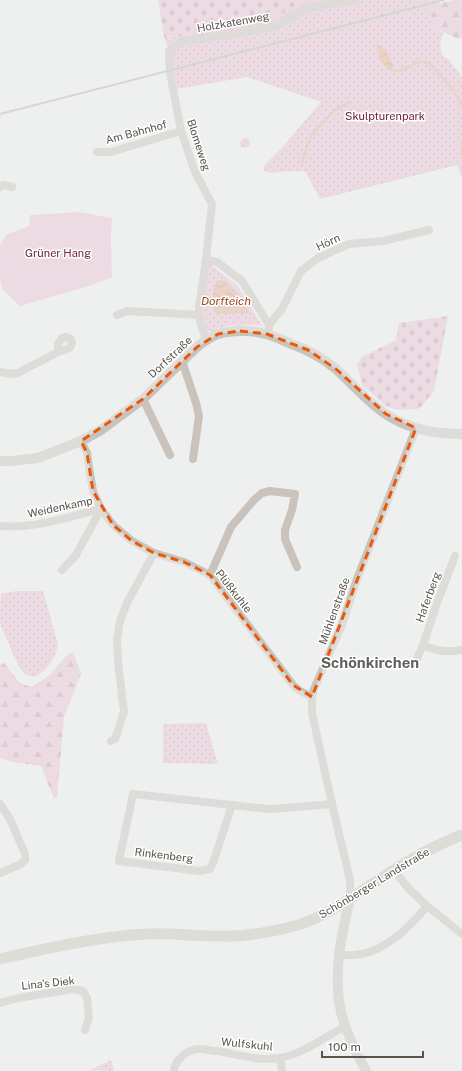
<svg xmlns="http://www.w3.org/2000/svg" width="462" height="1071" viewBox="0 0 462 1071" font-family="'Public Sans',sans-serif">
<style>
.grass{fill:url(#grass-dots)}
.forest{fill:url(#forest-firs)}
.cemetery{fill:url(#cemetery-stones)}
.garden{fill:#e9c1d3}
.water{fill:url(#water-waves)}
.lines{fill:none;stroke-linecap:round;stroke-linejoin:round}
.stream{stroke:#e1af93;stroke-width:2}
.minor{stroke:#c9c3bb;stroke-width:8}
.tertiary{stroke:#c9c3bb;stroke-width:10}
.secondary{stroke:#cac4b9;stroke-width:11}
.rail{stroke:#b7b6b1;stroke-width:2}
.marked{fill:none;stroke:#e8590c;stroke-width:3;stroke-dasharray:8 5;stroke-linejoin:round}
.labels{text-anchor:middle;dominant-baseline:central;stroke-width:3;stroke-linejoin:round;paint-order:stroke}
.street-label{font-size:11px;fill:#595348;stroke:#fff}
.park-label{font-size:11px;fill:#71223d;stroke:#fff}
.water-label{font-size:12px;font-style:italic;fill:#97491d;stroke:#fff}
.district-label{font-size:15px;font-weight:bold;fill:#62605b;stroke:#fff}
</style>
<defs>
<pattern id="grass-dots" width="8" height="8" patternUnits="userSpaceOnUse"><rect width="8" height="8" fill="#e9c1d3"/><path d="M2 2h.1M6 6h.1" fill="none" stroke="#c09fad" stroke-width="1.8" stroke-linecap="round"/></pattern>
<pattern id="forest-firs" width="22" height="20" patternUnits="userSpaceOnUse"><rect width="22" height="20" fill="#e9c1d3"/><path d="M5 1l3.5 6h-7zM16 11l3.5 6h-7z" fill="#c09fad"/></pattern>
<pattern id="cemetery-stones" width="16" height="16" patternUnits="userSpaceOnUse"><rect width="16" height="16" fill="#e9c1d3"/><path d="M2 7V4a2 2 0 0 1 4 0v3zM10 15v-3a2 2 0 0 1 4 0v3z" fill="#c09fad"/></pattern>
<pattern id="water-waves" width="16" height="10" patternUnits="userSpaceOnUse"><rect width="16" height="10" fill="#e1af93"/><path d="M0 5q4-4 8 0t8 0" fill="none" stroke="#b9917a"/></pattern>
</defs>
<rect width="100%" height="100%" fill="#eef0f0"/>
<!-- grass -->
<g class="grass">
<polygon points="305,0 438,0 438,4 427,7 435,28 443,33 440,45 442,55 449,60 462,77 462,177 457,165 320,199 305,171 290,171 272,173 264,171 264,166 285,144 321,102 247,77 177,89 174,73 169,67 169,51 164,37 183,36 230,28 273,19"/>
<circle cx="245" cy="143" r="5"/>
<polygon points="208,263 209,263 238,286 262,325 261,326 251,325 235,326 233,325 215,329 214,331 208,331 205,328 202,317"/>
<path d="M16 591H43L58 644C56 656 53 660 46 668 26 692 15 659 9 644 6 637 1 629 0 622 0 613 0 602 1 594Z"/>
<polygon points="206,723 218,764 163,763 163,724"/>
<polygon points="111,1060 114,1071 95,1070 88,1071"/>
</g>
<!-- forest -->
<g class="forest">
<polygon points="455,0 462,0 462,38 457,39 435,28 428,15 426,6"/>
<polygon points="73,652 81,674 64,717 57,797 54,799 41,766 13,762 0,758 0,664 4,663 20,683 31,687 50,675 67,655"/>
</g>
<!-- cemetery -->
<g class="cemetery">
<polygon points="158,0 305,0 273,19 230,28 183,36 164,37"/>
<polygon points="448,316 434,391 422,406 418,409 401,410 394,409 386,406 362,385 357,364 363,356 396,340 399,323"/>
</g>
<!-- garden -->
<polygon class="garden" points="79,212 112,218 111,238 112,277 92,285 20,306 2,289 0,278 0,245 6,235 29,226 30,215"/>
<!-- water -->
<g class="water">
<path d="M377 45C387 48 390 57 393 66L389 70C382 65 379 55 376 47Z"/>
<path d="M220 280C231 281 244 302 250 312L248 313 219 314 214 311 212 306 214 287H215L216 282Z"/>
</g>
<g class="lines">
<!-- stream -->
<g class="stream">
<polyline points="391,68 395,71 400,71 418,62 423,62 430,64 451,87 462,105"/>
<polyline points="462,143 461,154 462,155"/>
<polyline points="302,164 305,152 311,136 335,110 348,103"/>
</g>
<!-- minor -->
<g class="minor">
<polyline points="97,152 111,152 181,131"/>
<polyline points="0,187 4,185 12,187"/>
<polyline points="208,260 217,262 242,281 269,325 269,328"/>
<polyline points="117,315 127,311 198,315"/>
<polyline points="269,325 282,309 301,271 318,258 349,244 383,241 429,230"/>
<polyline points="206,340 198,315 206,259 212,204 195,172 181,131 170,73 169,51 182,41 228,35 276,26 308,8 356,0"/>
<polyline points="182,361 196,403 199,416 193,459"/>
<polyline points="0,372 13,374 18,373 58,352 70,348 72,342 71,339 66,337 62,338 58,344 58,352"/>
<polyline points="143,399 170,455"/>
<polyline points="81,441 87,453 90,473 93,491 101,509 113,525 132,541 154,553 184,562 210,575 293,685 300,691 312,697"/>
<path d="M0 526C34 529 68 517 101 509"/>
<polyline points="62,570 76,555 101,509"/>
<polyline points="210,575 231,527 254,500 262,493 270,491 295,494 292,510 285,530 285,539 297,567"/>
<path d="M423 645C436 651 448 653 462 650"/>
<polyline points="416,661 423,645 437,603 455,556"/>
<polyline points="111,741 115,739 124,712 118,662 117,640 120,621 127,603 154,553"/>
<polyline points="0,804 10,819 25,854 25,860 21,864 0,873"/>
<polyline points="232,805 213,863 210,869 200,871 119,861 133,794 268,809 286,808 332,804"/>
<polyline points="394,870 408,888 427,906 462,934"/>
<polyline points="350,899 350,880 332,804 312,713 312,697 314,689 342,625 357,579 416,428"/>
<path d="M339 954C374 962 407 931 427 906"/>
<polyline points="0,1003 18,998 73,989 83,991 87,998 89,1017 85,1030"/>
<polyline points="280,1058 282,1071"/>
<path d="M174 1071C175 1059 188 1049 200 1049 205 1049 212 1051 218 1051 238 1055 259 1061 279 1058 301 1055 326 1036 346 1026"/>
</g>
<!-- tertiary -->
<g class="tertiary">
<path d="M0 461H11L38 458 81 441 101 430 143 399 197 347C203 342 210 337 218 334 232 330 252 330 266 334 274 336 282 340 289 343 306 349 322 357 336 369 356 387 375 411 400 422 419 431 441 434 462 434"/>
<path d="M350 899C341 936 333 974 341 1012 346 1032 356 1053 366 1071"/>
</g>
<!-- secondary -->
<path class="secondary" d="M0 959C48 948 96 937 146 934 170 933 194 936 218 936 245 937 273 932 298 925 329 915 353 896 380 879 405 862 433 846 462 835"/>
<!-- rail -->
<polyline class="rail" points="0,114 444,0"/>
</g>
<!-- marked area -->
<path d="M0 0H462V1071H0ZM240 331 267 334 308 350 336 369 386 414 416 428 312 697 293 685 210 575 184 562 154 553 132 541 113 525 93 491 87 453 81 441 143 399 197 347 218 334Z" fill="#eef0f0" fill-opacity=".55" fill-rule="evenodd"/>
<path class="marked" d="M240 331 267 334 308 350 336 369 386 414 416 428 312 697 293 685 210 575 184 562 154 553 132 541 113 525 93 491 87 453 81 441 143 399 197 347 218 334Z"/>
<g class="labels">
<!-- street labels -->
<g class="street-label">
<text transform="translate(233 22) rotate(-10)">Holzkatenweg</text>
<text transform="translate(136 132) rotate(-15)">Am Bahnhof</text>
<text transform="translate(199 145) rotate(72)">Blomeweg</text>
<text transform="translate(328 242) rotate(-25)">Hörn</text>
<text transform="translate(170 357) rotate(-43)">Dorfstraße</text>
<text transform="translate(60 507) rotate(-12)">Weidenkamp</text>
<text transform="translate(234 591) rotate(52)">Plüßkuhle</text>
<text transform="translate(428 597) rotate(-70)">Haferberg</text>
<text transform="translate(334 611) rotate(-70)">Mühlenstraße</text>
<text transform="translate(164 855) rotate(7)">Rinkenberg</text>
<text transform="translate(374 883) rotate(-31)">Schönberger Landstraße</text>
<text transform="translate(48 983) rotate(-6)">Lina's Diek</text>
<text transform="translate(247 1044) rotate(6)">Wulfskuhl</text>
</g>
<!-- park labels -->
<g class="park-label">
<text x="385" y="116">Skulpturenpark</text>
<text x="58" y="253">Grüner Hang</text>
</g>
<!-- water labels -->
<g class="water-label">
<text x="226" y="301">Dorfteich</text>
</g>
<!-- district labels -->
<g class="district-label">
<text x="370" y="662">Schönkirchen</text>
</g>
</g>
<!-- scale -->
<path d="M322 1051v6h101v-6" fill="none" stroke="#595348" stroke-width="2"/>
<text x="328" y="1051" font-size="12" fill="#595348" stroke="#ffffff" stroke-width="3" paint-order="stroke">100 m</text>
</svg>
